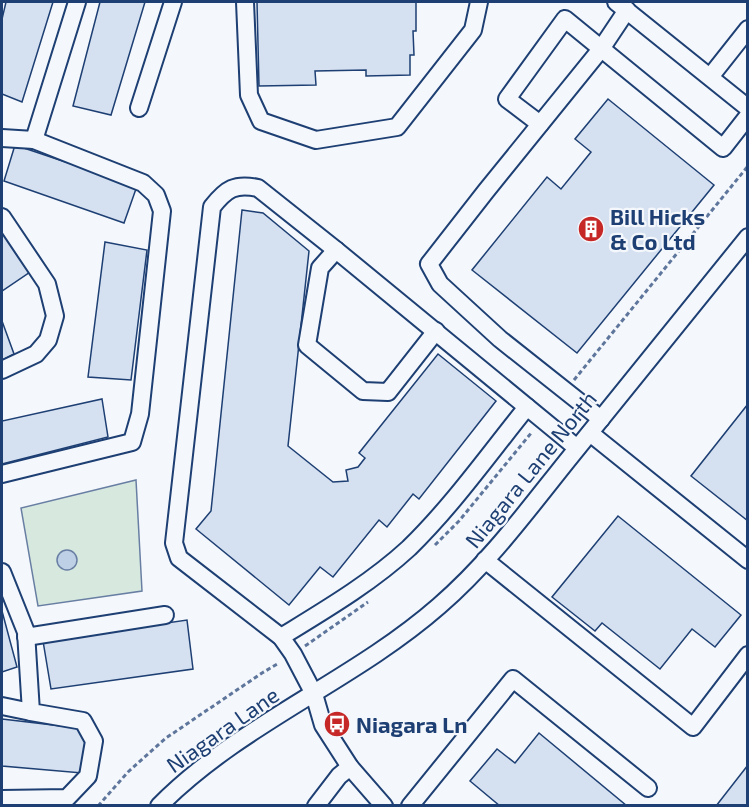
<svg xmlns="http://www.w3.org/2000/svg" width="749" height="807" viewBox="0 0 749 807" font-family="'Exo 2',sans-serif">
<style>
.green{fill:#d7e8df;stroke:#687fa3;stroke-width:1.5}
.water{fill:#bed0e5;stroke:#687fa3;stroke-width:1.5}
.building{fill:#d5e0f0;stroke:#1d3f73;stroke-width:1.5}
.lines{fill:none;stroke-linecap:round;stroke-linejoin:round}
.minor-casing{stroke:#1d3f73;stroke-width:20}
.path{stroke:#5e769c;stroke-width:3;stroke-dasharray:4.5 3;stroke-linecap:butt}
.minor{stroke:#f4f7fb;stroke-width:16}
.labels{text-anchor:middle;dominant-baseline:central;stroke-width:4.5;stroke-linejoin:round;paint-order:stroke}
.poi-label{font-size:22px;font-weight:bold;fill:#1d3f73;stroke:#f4f7fb;text-anchor:start}
.street-label{font-size:22px;fill:#1d3f73;stroke:#f4f7fb}
</style>
<rect width="100%" height="100%" fill="#f4f7fb"/>
<!-- green -->
<polygon class="green" points="136,480 142,591 38,606 21,508"/>
<!-- water -->
<circle class="water" cx="67" cy="560" r="10"/>
<!-- building -->
<g class="building">
<polygon points="6,2 53,2 22,102 2,94 2,19"/>
<polygon points="100,2 145,2 111,115 73,106"/>
<polygon points="257,2 416,2 416,31 413,31 414,55 410,55 410,75 366,76 366,70 315,71 316,85 259,86"/>
<polygon points="608,99 714,185 577,353 472,270 547,177 561,189 591,152 575,139"/>
<polygon points="15,145 137,186 124,223 4,181"/>
<polygon points="242,210 263,213 309,251 288,446 333,482 348,481 346,470 358,467 365,458 359,453 438,354 496,401 419,499 413,494 387,527 379,520 333,577 320,567 289,605 196,529 211,511"/>
<polygon points="2,228 33,270 2,291"/>
<polygon points="105,242 147,250 131,380 88,377"/>
<polygon points="2,321 14,354 2,360"/>
<polygon points="102,399 108,437 2,464 2,421"/>
<polygon points="748,404 748,521 691,476"/>
<polygon points="618,516 741,615 715,647 692,629 660,669 602,623 595,631 552,597"/>
<polygon points="2,611 17,667 2,672"/>
<polygon points="187,620 193,669 51,689 43,641"/>
<polygon points="2,719 87,729 82,773 2,766"/>
<polygon points="539,733 627,806 500,806 470,781 497,749 515,763"/>
<polygon points="748,765 748,806 716,806"/>
</g>
<g class="lines">
<defs>
<g id="minor">
<polyline points="245,2 249,95 261,121 316,140 397,127 473,30 479,2"/>
<polyline points="616,2 748,108"/>
<polyline points="710,77 748,29"/>
<polyline points="139,108 173,2"/>
<polyline points="540,124 507,99 565,19 723,148 748,116"/>
<polyline points="2,138 34,140"/>
<polyline points="2,217 47,284 55,316 48,340 36,354 2,370"/>
<polyline points="336,250 320,268 307,345 363,391 388,392 436,331"/>
<polyline points="601,419 500,339 440,284 429,264 486,191 601,49 627,10"/>
<polyline points="590,433 748,560"/>
<polyline points="2,474 132,442 140,414 162,211 156,195 143,183 34,140 77,2"/>
<polyline points="485,560 693,727 748,655"/>
<polyline points="2,572 26,632 31,712 83,721 94,741 88,776 67,798 2,799"/>
<polyline points="26,637 165,615"/>
<path d="M281 637C325 610 371 583 409 548 453 505 489 454 527 407"/>
<polyline points="2,706 31,712"/>
<path d="M159 806C241 723 352 682 439 606 490 562 529 508 571 456 630 383 689 310 748 237"/>
<polyline points="316,806 339,776 350,767"/>
<path d="M384 806 350 767 323 725 314 694 293 654 281 637 179 558 174 543 212 207C226 189 235 183 258 188L336 250 577 448"/>
<polyline points="410,806 513,679 648,788"/>
</g>
</defs>
<!-- minor casing -->
<use href="#minor" class="minor-casing"/>
<!-- path -->
<g class="path">
<polyline points="574,380 748,166"/>
<polyline points="435,545 459,521 532,432"/>
<polyline points="305,646 368,602"/>
<polyline points="98,806 128,772 166,738 262,673 279,663"/>
</g>
<!-- minor -->
<use href="#minor" class="minor"/>
</g>
<!-- icons -->
<defs>
<symbol id="building-disc" viewBox="-11 -11 22 22"><circle r="9.5" fill="#c62828" stroke="#f4f7fb"/><path d="M-4-6H4V6H1V3H-1V6H-4ZM-2.5-4.3h1.7v1.8h-1.7ZM.8-4.3h1.7v1.8H.8ZM-2.5-1h1.7V.8h-1.7ZM.8-1h1.7V.8H.8Z" fill="#fff"/></symbol>
<symbol id="bus-disc" viewBox="-11 -11 22 22"><circle r="9.5" fill="#c62828" stroke="#f4f7fb"/><path d="M-5-6H5V4H4V6H2V4H-2V6H-4V4H-5ZM-3.5-4V0h7V-4ZM-3.5 1.2v1.5H-2V1.2ZM2 1.2v1.5H3.5V1.2Z" fill="#fff"/></symbol>
</defs>
<g fill-rule="evenodd">
<use href="#building-disc" x="576" y="214" width="30" height="30"/>
<use href="#bus-disc" x="322" y="709" width="30" height="30"/>
</g>
<g class="labels">
<!-- poi labels -->
<g class="poi-label">
<text x="610" y="216">Bill Hicks<tspan x="610" dy="25">&amp; Co Ltd</tspan></text>
<text x="356" y="724">Niagara Ln</text>
</g>
<!-- street labels -->
<g class="street-label">
<text transform="translate(530 469) rotate(-51)">Niagara Lane North</text>
<text transform="translate(222 729) rotate(-35)">Niagara Lane</text>
</g>
</g>
<!-- border -->
<rect width="749" height="807" fill="none" stroke="#1d3f73" stroke-width="6"/>
</svg>
